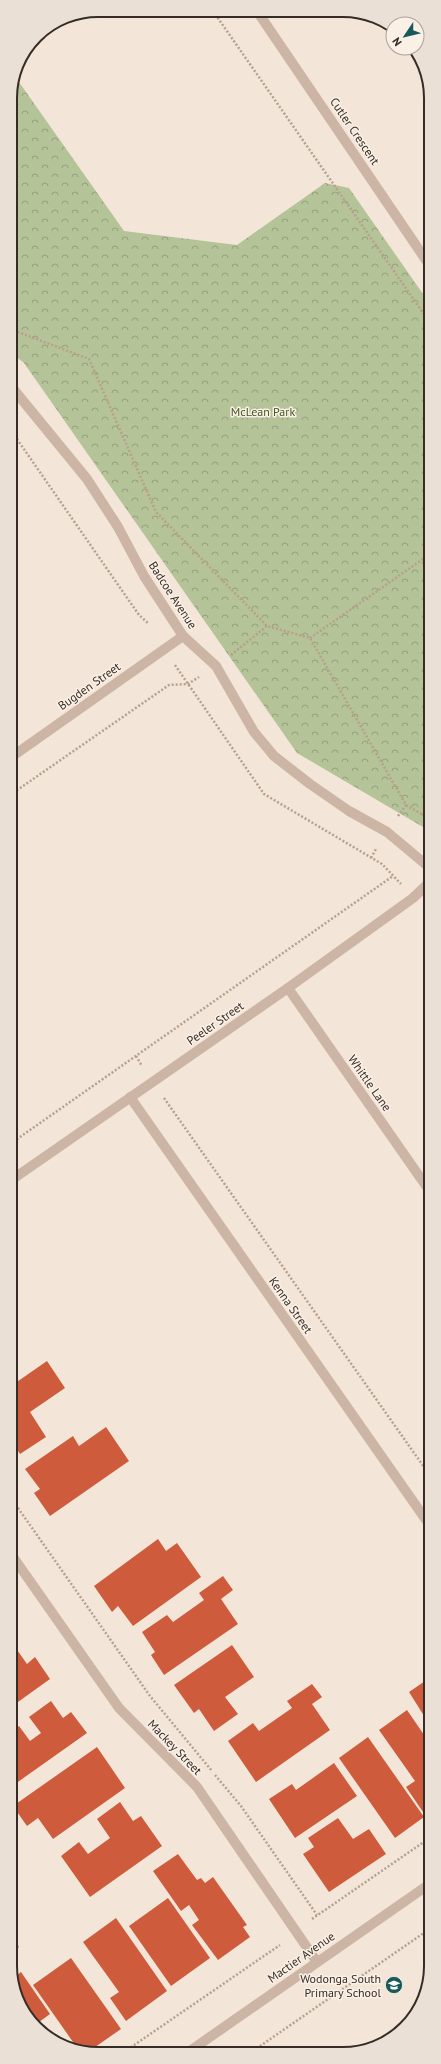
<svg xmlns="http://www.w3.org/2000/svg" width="441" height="2064" viewBox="0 0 441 2064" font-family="'PT Sans',sans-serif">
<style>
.park{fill:url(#park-crowns)}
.building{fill:#ce5c3c}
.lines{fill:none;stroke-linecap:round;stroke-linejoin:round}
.path{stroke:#b89f8e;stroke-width:2.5;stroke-dasharray:2 2;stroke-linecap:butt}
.lane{stroke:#ccb5a4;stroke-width:10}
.street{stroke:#ccb5a4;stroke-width:10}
.labels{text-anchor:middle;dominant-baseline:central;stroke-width:3;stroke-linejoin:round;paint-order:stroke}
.street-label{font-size:12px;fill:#372b26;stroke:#faf0e5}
.park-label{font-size:12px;fill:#465628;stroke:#faf0e5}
.poi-label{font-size:12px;fill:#372b26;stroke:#faf0e5;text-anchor:end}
.rim{fill:none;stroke:#372b26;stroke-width:2}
</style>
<defs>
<pattern id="park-crowns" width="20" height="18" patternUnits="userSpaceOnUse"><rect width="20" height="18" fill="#b5c398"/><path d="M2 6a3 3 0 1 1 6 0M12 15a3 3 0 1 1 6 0" fill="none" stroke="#949f7c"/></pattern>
</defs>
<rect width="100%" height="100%" fill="#f3e6d9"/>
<!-- park -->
<polygon class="park" points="14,75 124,231 237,245 325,183 349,188 430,304 430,834 428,830 297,753 24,363 10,352 10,93"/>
<!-- building -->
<g class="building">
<polygon points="47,1361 65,1388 30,1412 46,1437 20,1454 11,1440 11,1386"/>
<polygon points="106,1427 129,1461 50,1516 34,1493 40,1489 25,1469 73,1436 79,1446"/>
<polygon points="158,1539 166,1551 177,1543 201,1577 133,1626 118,1606 112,1612 94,1586"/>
<polygon points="223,1576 233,1590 221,1599 238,1624 164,1675 151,1655 155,1652 142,1632 167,1615 173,1622 204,1600 199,1593"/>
<polygon points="232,1645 254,1677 225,1697 238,1714 214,1731 199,1709 194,1713 174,1685"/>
<polygon points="15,1647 27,1664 35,1657 50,1679 11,1707 11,1650"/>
<polygon points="431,1677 431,1716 426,1719 409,1692"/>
<polygon points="312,1684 322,1697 312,1704 330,1730 256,1782 228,1741 253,1723 259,1731 292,1708 287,1701"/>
<polygon points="51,1701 63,1718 71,1712 87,1733 15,1784 11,1778 11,1755 16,1751 11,1744 11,1732 19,1726 30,1741 41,1733 29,1717"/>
<polygon points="407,1710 431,1745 431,1807 423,1812 406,1787 415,1781 379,1730"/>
<polygon points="368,1737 424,1817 395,1838 339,1758"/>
<polygon points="97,1747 125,1788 53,1839 38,1818 27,1826 13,1806"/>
<polygon points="334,1763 357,1796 295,1838 269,1799 292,1784 296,1790"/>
<polygon points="120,1802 133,1821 141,1816 162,1846 90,1897 61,1856 79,1842 88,1854 110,1838 97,1819"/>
<polygon points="338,1818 353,1839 369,1829 386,1854 329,1892 303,1854 314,1847 308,1838"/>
<polygon points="178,1854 197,1880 201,1878 205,1883 213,1877 247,1925 243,1927 250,1937 218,1960 192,1925 199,1920 189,1905 181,1911 153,1871"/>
<polygon points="168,1898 210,1958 171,1986 129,1926"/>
<polygon points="116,1918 167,1991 126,2021 110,1998 119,1992 83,1942"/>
<polygon points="11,1935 19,1947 11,1953"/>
<polygon points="71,1958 121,2029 88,2052 80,2052 33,1985"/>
<polygon points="21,1972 50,2014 35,2025 32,2024 12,1979"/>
</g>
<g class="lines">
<!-- path -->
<g class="path">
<polyline points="213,11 430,323"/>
<polyline points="10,329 89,359 156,512 267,626 310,638 406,805 430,819"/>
<polyline points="10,429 139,615 149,624"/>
<polyline points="310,638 430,554"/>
<polyline points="231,655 267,626"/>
<polyline points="175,665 264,794 382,864 401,884"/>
<polyline points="10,795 169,685 188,684 199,677"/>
<polyline points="398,816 406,805"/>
<polyline points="371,858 376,849"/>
<polyline points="424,915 431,924"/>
<polyline points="136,1056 142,1066"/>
<polyline points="164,1098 431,1477"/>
<polyline points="10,1144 393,876"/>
<polyline points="11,1498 150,1696 212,1771"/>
<polyline points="215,1775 241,1806 317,1915"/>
<polyline points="312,1919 431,1837"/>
<polyline points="124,2052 280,1945"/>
<polyline points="250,2053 431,1928"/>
</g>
<!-- lane -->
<polyline class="lane" points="288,988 431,1193"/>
<!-- street -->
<g class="street">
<polyline points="257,11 430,266"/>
<polyline points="10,385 87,479 118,527 144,576 183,636 216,666 254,732 274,756 310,784 349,811 387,832 430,868"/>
<polyline points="10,758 183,636"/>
<polyline points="130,1097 431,1527"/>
<polyline points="10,1181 288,988 413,898 431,881"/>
<polyline points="11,1554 119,1708 197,1787 317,1962"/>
<polyline points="187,2053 431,1883"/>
</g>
</g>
<!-- icons -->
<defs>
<symbol id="school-disc" viewBox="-11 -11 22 22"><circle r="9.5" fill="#19585b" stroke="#faf0e5"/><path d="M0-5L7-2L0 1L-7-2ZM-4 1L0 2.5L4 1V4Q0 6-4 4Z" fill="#fff"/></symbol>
</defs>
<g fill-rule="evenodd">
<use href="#school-disc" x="384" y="1975" width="20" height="20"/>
</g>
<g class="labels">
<!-- street labels -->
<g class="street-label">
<text transform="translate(355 131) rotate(56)">Cutler Crescent</text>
<text transform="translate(173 595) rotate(57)">Badcoe Avenue</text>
<text transform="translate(89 686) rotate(-35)">Bugden Street</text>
<text transform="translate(215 1023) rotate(-35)">Peeler Street</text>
<text transform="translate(370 1083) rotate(55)">Whittle Lane</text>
<text transform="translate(291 1305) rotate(55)">Kenna Street</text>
<text transform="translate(175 1747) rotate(46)">Mackey Street</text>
<text transform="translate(301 1957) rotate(-35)">Mactier Avenue</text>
</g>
<!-- park labels -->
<g class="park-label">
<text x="263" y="411">McLean Park</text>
</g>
<!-- poi labels -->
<g class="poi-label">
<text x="381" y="1978">Wodonga South<tspan x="381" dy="14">Primary School</tspan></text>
</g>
</g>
<!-- crop -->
<path d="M0 0H441V2064H0ZM98 17H343A81 81 0 0 1 424 98V1966A81 81 0 0 1 343 2047H98A81 81 0 0 1 17 1966V98A81 81 0 0 1 98 17Z" fill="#eae0d6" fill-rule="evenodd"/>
<path class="rim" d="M98 17H343A81 81 0 0 1 424 98V1966A81 81 0 0 1 343 2047H98A81 81 0 0 1 17 1966V98A81 81 0 0 1 98 17Z"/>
<!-- north arrow -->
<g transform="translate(405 36) rotate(235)"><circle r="19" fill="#faf0e5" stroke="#aca199"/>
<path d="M0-3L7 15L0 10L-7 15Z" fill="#19585b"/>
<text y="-6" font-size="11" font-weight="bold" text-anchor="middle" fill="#372b26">N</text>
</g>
</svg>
